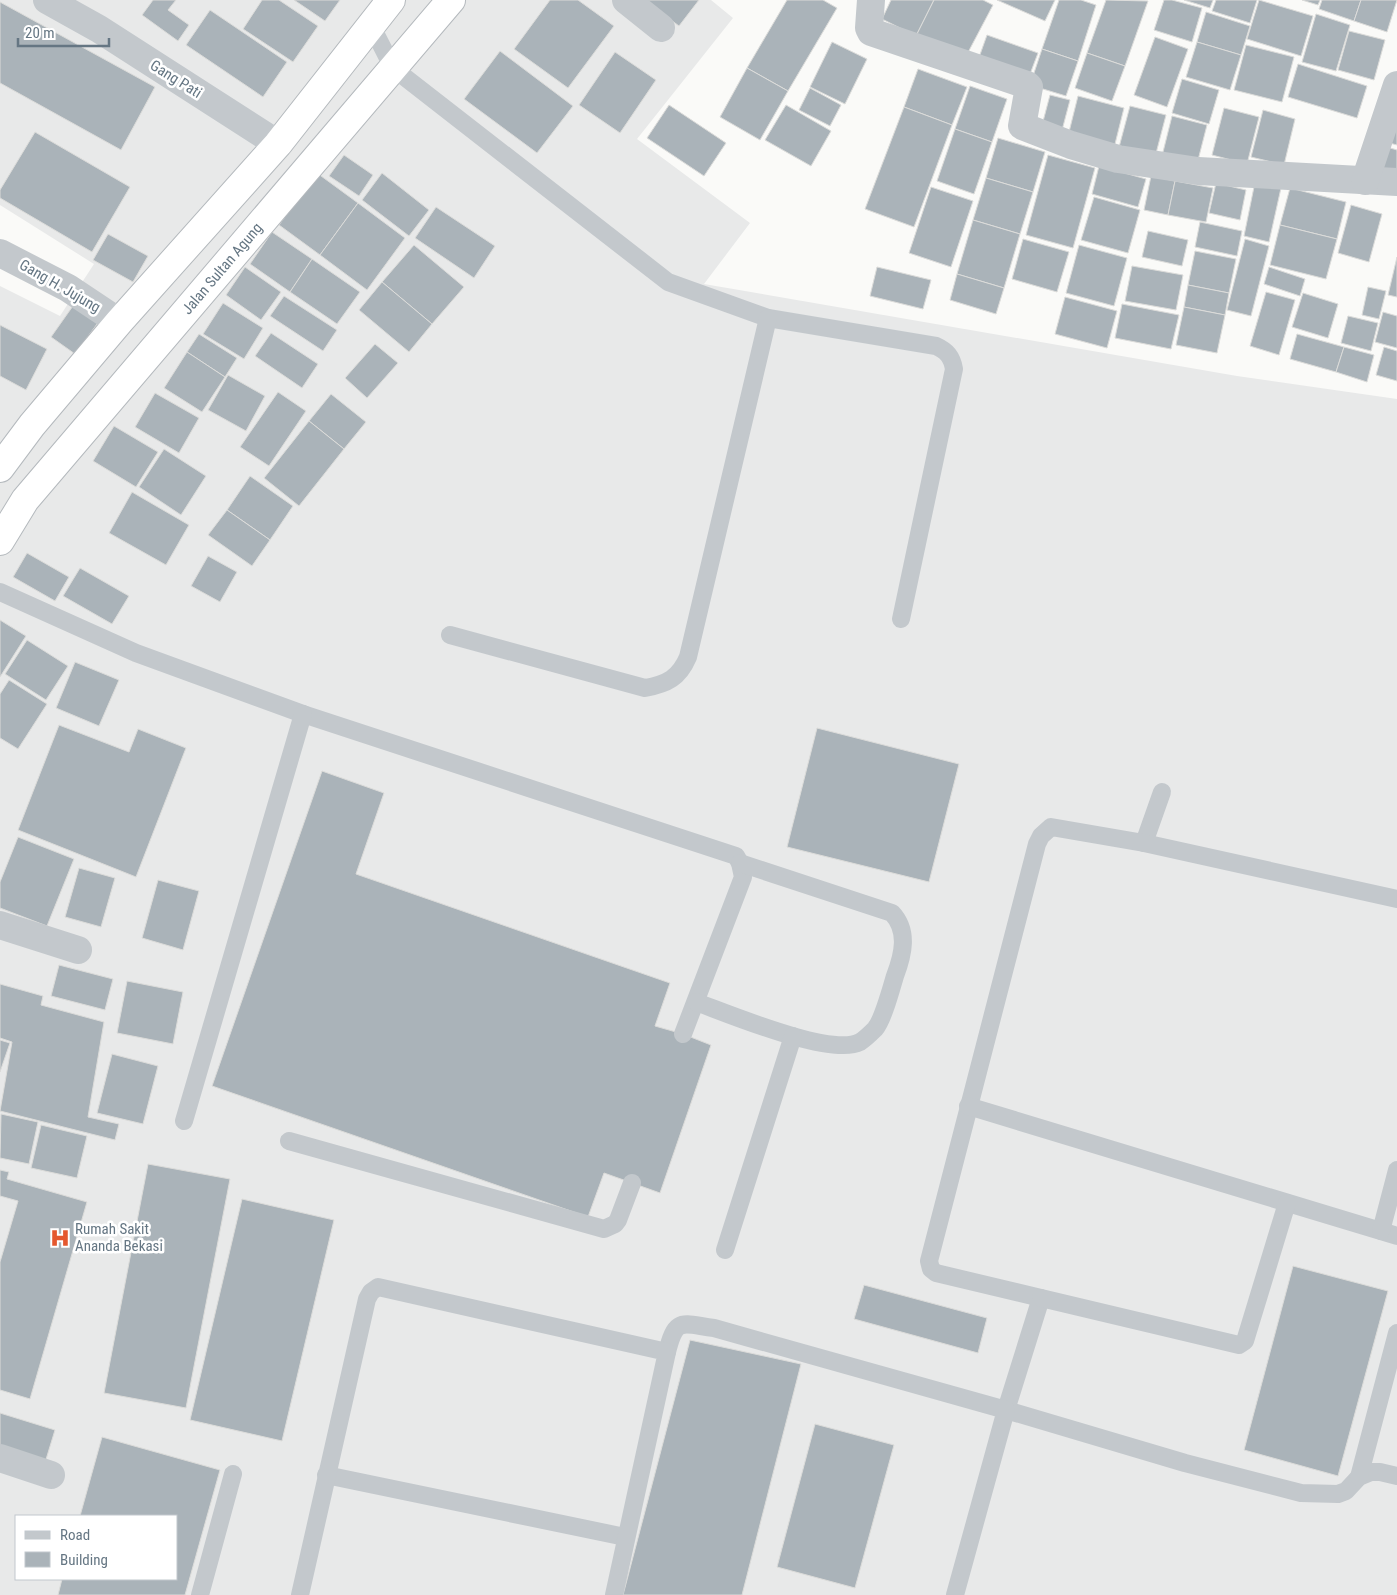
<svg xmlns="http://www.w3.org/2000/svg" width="1397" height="1595" viewBox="0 0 1397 1595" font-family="'Roboto Condensed',sans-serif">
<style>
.built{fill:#e8e9e9;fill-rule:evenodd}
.building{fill:#aab3b9;stroke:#dcdcda}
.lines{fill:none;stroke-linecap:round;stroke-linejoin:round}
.highway-casing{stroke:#b4b9bd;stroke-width:30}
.lane{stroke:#c3c8cc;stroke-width:18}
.street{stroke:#c3c8cc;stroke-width:28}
.highway{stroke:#fff;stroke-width:28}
.labels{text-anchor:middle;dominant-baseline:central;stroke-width:5;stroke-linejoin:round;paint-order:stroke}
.street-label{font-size:15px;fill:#657683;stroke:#fff}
.poi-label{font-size:15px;fill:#657683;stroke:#fff;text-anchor:start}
</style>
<rect width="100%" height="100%" fill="#fafaf8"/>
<!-- built -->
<path class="built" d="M0 0H711L733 18 637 139 750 223 704 284 1237 376 1397 399V1595H0V286L60 316 94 264 0 205ZM16 1516H176V1579H16Z"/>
<!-- building -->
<g class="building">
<polygon points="153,0 176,0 168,10 189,25 178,41 142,15"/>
<polygon points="262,0 279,0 318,26 293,62 243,29"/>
<polygon points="294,0 340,0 325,21"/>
<polygon points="550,0 578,0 614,26 568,88 514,49"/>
<polygon points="644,0 699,0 679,26"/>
<polygon points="787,0 823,0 837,8 788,91 747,68"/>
<polygon points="891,0 934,0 916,36 882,19"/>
<polygon points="934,0 983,0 993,5 964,60 916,36"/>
<polygon points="997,0 1055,0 1045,21"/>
<polygon points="1059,0 1081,0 1096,5 1078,61 1042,49"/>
<polygon points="1106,0 1148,1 1125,66 1087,53"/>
<polygon points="1164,0 1172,0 1202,8 1192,42 1154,30"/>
<polygon points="1184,0 1213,0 1210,8"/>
<polygon points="1216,0 1257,0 1250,23 1212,11"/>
<polygon points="1259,0 1313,16 1301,56 1247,39"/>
<polygon points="1302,0 1320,0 1318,5"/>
<polygon points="1322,0 1361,0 1354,21 1319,9"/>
<polygon points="1361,0 1397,0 1387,32 1354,21"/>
<polygon points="0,2 155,87 121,150 0,83"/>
<polygon points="210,10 287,62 263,97 186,45"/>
<polygon points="1206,12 1250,26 1241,55 1197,42"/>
<polygon points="1316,14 1350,25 1336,71 1302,62"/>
<polygon points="1349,31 1385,40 1374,80 1338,70"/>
<polygon points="987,35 1038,53 1027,82 977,63"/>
<polygon points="1155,37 1188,49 1167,107 1134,95"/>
<polygon points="832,42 867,59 845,104 810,87"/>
<polygon points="1197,42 1241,55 1230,90 1186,77"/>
<polygon points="1246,45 1294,57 1282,102 1234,90"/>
<polygon points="1042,49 1078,61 1066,96 1030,85"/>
<polygon points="500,51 573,106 537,153 464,99"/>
<polygon points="615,52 656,80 620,133 579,105"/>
<polygon points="1087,53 1125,66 1112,101 1075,88"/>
<polygon points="1298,64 1367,86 1357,118 1288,97"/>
<polygon points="747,68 788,91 760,140 720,117"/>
<polygon points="918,69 967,87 952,125 904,107"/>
<polygon points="1182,79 1219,90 1209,124 1172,113"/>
<polygon points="970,86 1007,99 992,142 955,129"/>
<polygon points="810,88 841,105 830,126 799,110"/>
<polygon points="1050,95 1070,100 1061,134 1041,129"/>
<polygon points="1078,96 1124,108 1113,152 1067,140"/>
<polygon points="669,105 726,143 704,176 647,138"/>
<polygon points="786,105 831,131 811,166 765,140"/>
<polygon points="1130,106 1166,115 1154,161 1118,151"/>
<polygon points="904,107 952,125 914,227 865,209"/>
<polygon points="1224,108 1259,117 1247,164 1212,155"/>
<polygon points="1263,110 1295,119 1284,165 1251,157"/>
<polygon points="1172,116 1207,125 1196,168 1161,160"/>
<polygon points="1397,128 1397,145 1382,141"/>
<polygon points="955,129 992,142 974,194 937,181"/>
<polygon points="35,132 130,187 92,252 0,198 0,190"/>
<polygon points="998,138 1045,152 1033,192 986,178"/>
<polygon points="1380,145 1397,150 1397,176 1374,170"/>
<polygon points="344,155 373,175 359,196 329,176"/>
<polygon points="1048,155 1095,168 1073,248 1026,235"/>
<polygon points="1099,166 1146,179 1138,207 1092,194"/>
<polygon points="317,173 358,203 320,255 279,225"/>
<polygon points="382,173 429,210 409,236 362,200"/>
<polygon points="1151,176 1175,181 1168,215 1144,210"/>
<polygon points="986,178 1033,192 1020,234 973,220"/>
<polygon points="1175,181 1213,188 1206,222 1168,215"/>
<polygon points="1255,182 1281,188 1269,242 1244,236"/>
<polygon points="1216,183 1246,190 1240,220 1209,213"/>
<polygon points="931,187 973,201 951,267 909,253"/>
<polygon points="1290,188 1346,202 1337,239 1280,225"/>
<polygon points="1094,197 1140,210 1128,253 1081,240"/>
<polygon points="358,203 405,238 367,290 320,255"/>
<polygon points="1351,205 1382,214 1369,262 1338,253"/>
<polygon points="436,207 495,246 474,278 415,238"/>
<polygon points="973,220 1020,234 1004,288 957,274"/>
<polygon points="1200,222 1242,231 1237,256 1195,247"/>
<polygon points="1280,225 1337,239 1326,279 1270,265"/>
<polygon points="1148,231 1188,240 1182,266 1142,257"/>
<polygon points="272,232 312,259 290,292 250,264"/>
<polygon points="108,234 148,256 133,282 93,260"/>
<polygon points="1023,239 1069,252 1057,292 1012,279"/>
<polygon points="1245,239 1269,246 1251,316 1227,310"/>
<polygon points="414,245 464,287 432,324 382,282"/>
<polygon points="1079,245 1127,258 1114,306 1066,293"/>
<polygon points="1195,251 1236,259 1229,293 1188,285"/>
<polygon points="1397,257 1397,297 1388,295"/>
<polygon points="312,259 360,292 337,324 290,292"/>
<polygon points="1132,266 1183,275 1176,310 1125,301"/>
<polygon points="245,267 281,292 261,320 226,295"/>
<polygon points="877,267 931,280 923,309 870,296"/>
<polygon points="1269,267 1305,279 1300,296 1264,284"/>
<polygon points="957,274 1004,288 996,314 950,300"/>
<polygon points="382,282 432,324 409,352 359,310"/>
<polygon points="1188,285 1229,293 1225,315 1184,307"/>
<polygon points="1368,287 1386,291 1379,319 1362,315"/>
<polygon points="1266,292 1295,300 1279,355 1250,346"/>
<polygon points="1303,293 1338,304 1328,338 1292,327"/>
<polygon points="284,296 337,330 323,351 270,316"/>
<polygon points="1065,297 1117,311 1107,348 1055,334"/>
<polygon points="75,303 100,320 75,354 51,337"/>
<polygon points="223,303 263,328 244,359 203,334"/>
<polygon points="1122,304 1179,315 1171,349 1115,338"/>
<polygon points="1184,307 1225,315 1217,353 1176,345"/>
<polygon points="1383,312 1397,316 1397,348 1375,342"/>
<polygon points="1348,316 1378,323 1371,351 1341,343"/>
<polygon points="0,325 47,349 26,390 0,376"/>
<polygon points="271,333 318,364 302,388 255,356"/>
<polygon points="199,334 237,358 225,377 187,352"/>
<polygon points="1297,334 1344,347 1336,372 1290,359"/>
<polygon points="375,344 398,363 367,398 345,378"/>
<polygon points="1344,347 1374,355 1367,382 1336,372"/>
<polygon points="1384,347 1397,351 1397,381 1376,375"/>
<polygon points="187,352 225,377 202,412 164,388"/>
<polygon points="228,375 265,396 246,431 208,410"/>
<polygon points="278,392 306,411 269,466 240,447"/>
<polygon points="155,393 199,418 179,453 135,427"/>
<polygon points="331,394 366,422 344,449 309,421"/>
<polygon points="309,421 344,449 299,506 264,478"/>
<polygon points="114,426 158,452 136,487 93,461"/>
<polygon points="164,449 206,476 181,515 139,487"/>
<polygon points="250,476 293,506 270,540 227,510"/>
<polygon points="132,492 189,525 166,565 109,533"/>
<polygon points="227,510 270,540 252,566 208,535"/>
<polygon points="27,553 69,577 55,601 13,577"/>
<polygon points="208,556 237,572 220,602 191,586"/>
<polygon points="80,568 129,596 112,624 63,596"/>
<polygon points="0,620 26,636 0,677"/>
<polygon points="27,640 68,666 46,700 5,674"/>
<polygon points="75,662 119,680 99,726 56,708"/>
<polygon points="9,680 47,704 18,749 0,738 0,694"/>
<polygon points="59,725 129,752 138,729 186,748 136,877 18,830"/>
<polygon points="817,728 959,764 929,882 787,847"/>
<polygon points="322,771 384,793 356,874 670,983 655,1026 683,1034 711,1045 660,1193 604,1173 588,1217 212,1086"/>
<polygon points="18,837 74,859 47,926 0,908 0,882"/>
<polygon points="79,868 115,878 101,927 65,917"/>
<polygon points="158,880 199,891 183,950 142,938"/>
<polygon points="59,965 113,979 105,1010 51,996"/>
<polygon points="127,981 183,992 173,1044 117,1033"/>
<polygon points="0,984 43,996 41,1005 104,1022 88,1117 119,1124 115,1140 0,1111 12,1042 0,1038"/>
<polygon points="0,1040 10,1043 0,1072"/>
<polygon points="112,1054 158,1066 143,1124 97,1113"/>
<polygon points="1,1114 38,1122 29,1164 0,1158"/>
<polygon points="41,1125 87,1136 77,1178 31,1168"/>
<polygon points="148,1164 230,1179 186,1408 104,1393"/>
<polygon points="0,1170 9,1172 7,1179 87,1202 30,1399 0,1390 0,1262 18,1201 0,1196"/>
<polygon points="242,1199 334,1220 282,1441 190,1420"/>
<polygon points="1293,1266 1388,1291 1338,1476 1244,1450"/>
<polygon points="864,1285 987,1318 978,1353 854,1319"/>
<polygon points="690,1340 801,1364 742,1595 623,1595"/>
<polygon points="0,1413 55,1430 44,1466 0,1452"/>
<polygon points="815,1424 894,1445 855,1588 777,1567"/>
<polygon points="102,1437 220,1470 185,1595 58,1595 62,1579 176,1579 176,1516 80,1516"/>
</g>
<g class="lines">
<defs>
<g id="highway">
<polyline points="0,468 32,425 119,322 278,144 391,0"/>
<path id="s1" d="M0 541 25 500 451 0"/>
</g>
</defs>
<!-- highway casing -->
<use href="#highway" class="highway-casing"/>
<!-- lane -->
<g class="lane">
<path d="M371 25 393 68 668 282 768 318 936 346C947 351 952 357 954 369L901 619"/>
<polyline points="0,592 136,653 303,714 736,856 740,863 743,877 683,1034"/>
<path d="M450 635 645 688C667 684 679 678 688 657L768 318"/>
<polyline points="1144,843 1162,792"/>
<polyline points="1397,899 1144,843 1051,827 1041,836 1037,844 929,1261 931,1269 936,1273 1041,1298 1006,1410 1185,1463 1301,1493 1338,1494 1346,1491 1359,1477 1371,1472 1380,1472 1397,1476"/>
<path d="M696 1002C729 1014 831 1057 860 1042 865 1039 871 1033 875 1029 883 1020 891 989 895 976 903 955 909 931 892 913L740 863"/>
<polyline points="968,1106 1397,1236"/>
<polyline points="184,1121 303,714"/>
<polyline points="289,1141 604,1229 615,1224 618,1220 632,1183"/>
<polyline points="1381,1231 1397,1170"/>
<polyline points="725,1250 793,1036"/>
<polyline points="1041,1298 1239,1345 1245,1341 1287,1203"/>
<path d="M667 1352C676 1316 682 1324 714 1328L1006 1410 955 1595"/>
<polyline points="326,1475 625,1537"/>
<polyline points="1359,1477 1397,1333"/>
<polyline points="200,1595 233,1474"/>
<polyline points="300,1595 367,1299 371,1292 378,1287 667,1352 614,1595"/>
</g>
<!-- street -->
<g class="street">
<polyline points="47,0 99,29 278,144"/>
<polyline points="626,0 661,28"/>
<polyline points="871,0 869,28 871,32 1027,85 1029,87 1022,126 1071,145 1118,159 1198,171 1397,182"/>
<polyline points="1365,181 1397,85"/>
<polyline points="0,253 68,288 119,322"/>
<polyline points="0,925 78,950"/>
<polyline points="0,1458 51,1475"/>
</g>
<!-- highway -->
<use href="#highway" class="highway"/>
</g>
<!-- icons -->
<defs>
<symbol id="hospital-bare" viewBox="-9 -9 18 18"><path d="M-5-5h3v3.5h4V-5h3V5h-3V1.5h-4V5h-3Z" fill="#e4572e" stroke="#fff" stroke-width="2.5" paint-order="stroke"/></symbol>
</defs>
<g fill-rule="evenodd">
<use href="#hospital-bare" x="46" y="1224" width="28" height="28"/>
</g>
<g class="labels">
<!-- street labels -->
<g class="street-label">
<text transform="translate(176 79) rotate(32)">Gang Pati</text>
<text stroke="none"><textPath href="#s1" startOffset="352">Jalan Sultan Agung</textPath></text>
<text transform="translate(60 286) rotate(30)">Gang H. Jujung</text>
</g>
<!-- poi labels -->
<g class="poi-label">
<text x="75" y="1229">Rumah Sakit<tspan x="75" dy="17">Ananda Bekasi</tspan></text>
</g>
</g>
<!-- legend -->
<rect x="15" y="1515" width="162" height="65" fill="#ffffff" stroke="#c1c8cd"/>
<rect x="25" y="1531" width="25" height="8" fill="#c3c8cc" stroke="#c1c8cd"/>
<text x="60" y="1540" font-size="15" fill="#657683">Road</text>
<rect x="25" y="1552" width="25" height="15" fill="#aab3b9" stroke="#c1c8cd"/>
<text x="60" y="1565" font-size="15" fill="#657683">Building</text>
<!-- scale -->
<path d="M18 38v8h91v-8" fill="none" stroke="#657683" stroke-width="2.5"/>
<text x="25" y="38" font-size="15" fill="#657683" stroke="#ffffff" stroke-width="4" paint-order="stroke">20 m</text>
</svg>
